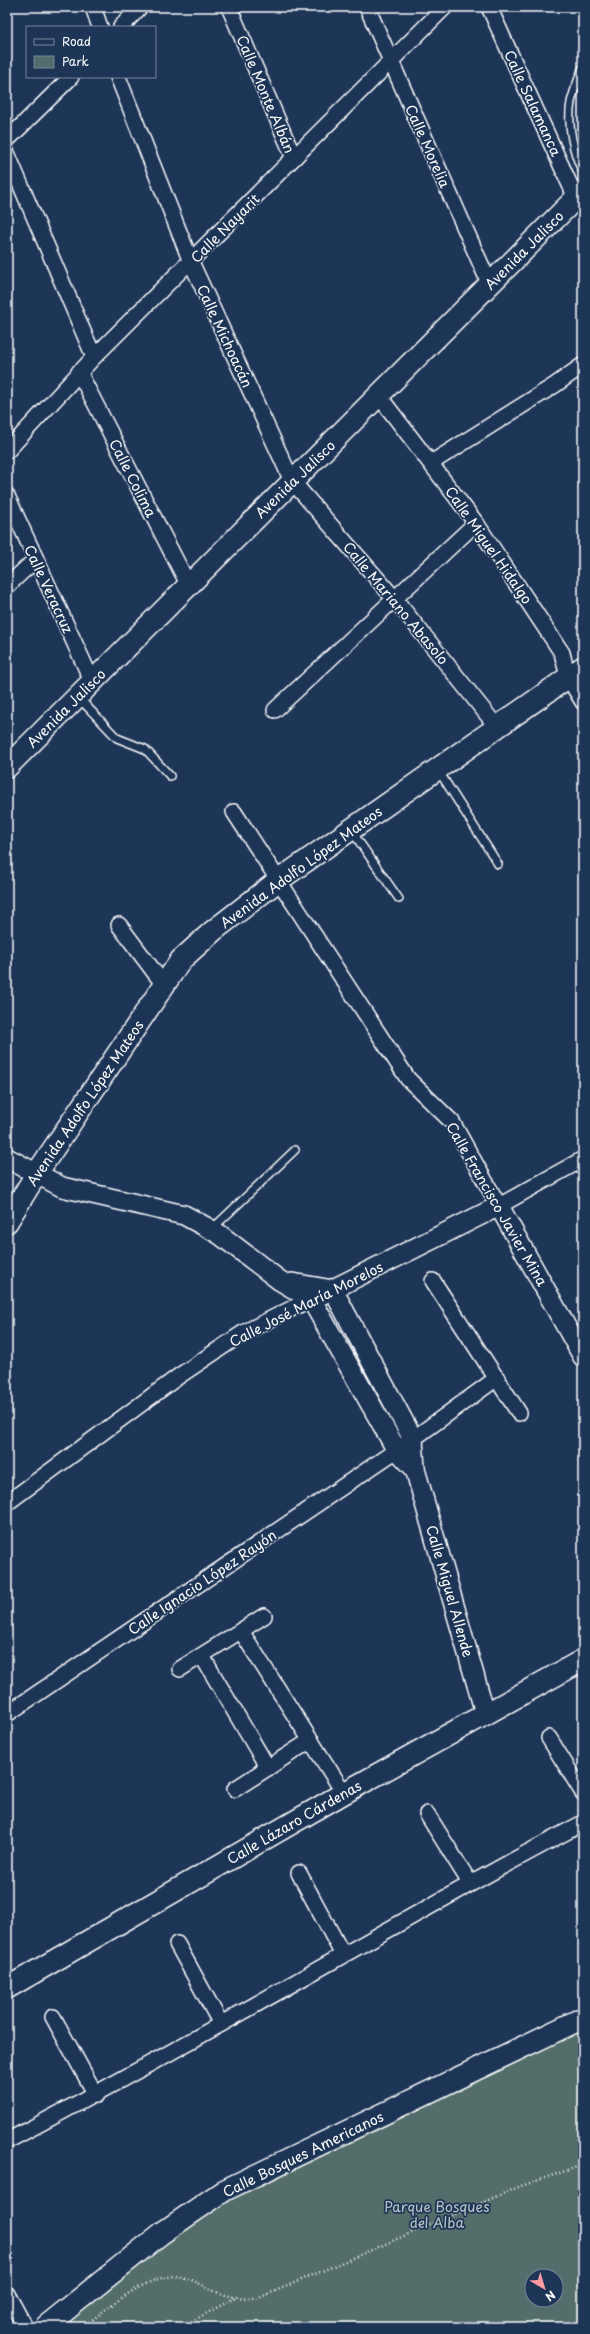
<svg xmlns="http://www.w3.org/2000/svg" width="590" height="2334" viewBox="0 0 590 2334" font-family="'Playpen Sans',sans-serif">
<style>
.green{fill:#526d6b;stroke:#a8b6b5;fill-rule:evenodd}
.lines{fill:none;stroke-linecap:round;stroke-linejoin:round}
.service-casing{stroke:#fff;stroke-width:10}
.minor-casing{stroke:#fff;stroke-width:18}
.tertiary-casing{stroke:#fff;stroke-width:22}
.secondary-casing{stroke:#fff;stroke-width:24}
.path{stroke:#fff;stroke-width:2.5;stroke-dasharray:1 3;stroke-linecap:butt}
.service{stroke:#1d3557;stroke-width:7}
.minor{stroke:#1d3557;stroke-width:15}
.tertiary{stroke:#1d3557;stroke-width:19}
.secondary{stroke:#1d3557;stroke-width:21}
.labels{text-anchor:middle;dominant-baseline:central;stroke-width:3.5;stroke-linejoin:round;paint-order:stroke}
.street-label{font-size:14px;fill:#fff;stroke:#1d3557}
.park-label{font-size:14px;fill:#bac5c4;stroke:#1d3557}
</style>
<rect width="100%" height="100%" fill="#1d3557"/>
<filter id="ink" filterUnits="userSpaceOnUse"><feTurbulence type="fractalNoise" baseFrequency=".025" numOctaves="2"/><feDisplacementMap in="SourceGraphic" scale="8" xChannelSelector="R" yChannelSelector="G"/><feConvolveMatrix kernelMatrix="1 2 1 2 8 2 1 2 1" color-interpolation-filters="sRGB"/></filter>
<g filter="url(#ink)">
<!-- green -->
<path class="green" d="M583 2018V2327H45L162 2233ZM532 2276H556V2300H532Z"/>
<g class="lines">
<defs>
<g id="service">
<path d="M583 67C579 78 574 90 571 102 567 123 573 154 583 172"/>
<polyline points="79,698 117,738 145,749 170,776"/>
<polyline points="438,770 498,864"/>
<polyline points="351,830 399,899"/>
<polyline points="211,1230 295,1150"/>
</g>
<g id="minor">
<polyline points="93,7 100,27"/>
<polyline points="229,7 294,158"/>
<polyline points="367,7 490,285"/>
<polyline points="489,7 576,198"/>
<polyline points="121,27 140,7"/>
<polyline points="118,77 191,262 292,481 394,598 497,727"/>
<polyline points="7,140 71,77"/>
<polyline points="7,153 94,357"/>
<polyline points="79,372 188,584"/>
<polyline points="379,396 476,523 562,653 568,677 583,702"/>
<polyline points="7,451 94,357 445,7"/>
<polyline points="431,463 555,385 583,365"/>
<polyline points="7,496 92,681"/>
<polyline points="7,586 35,560"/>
<polyline points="275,710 476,523"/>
<polyline points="234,812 408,1079 452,1122 499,1206 583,1159"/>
<polyline points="119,925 164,985"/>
<polyline points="433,1281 519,1413"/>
<polyline points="7,1503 179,1376 243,1333 311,1299"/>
<polyline points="241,1631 344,1793"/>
<polyline points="202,1656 268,1768"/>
<polyline points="180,1669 264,1616"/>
<polyline points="7,1714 413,1439 497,1378"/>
<polyline points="549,1738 583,1793"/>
<polyline points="235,1789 311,1740"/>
<polyline points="427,1814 470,1883"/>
<polyline points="299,1873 343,1955"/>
<polyline points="177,1944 221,2024"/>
<polyline points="53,2017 96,2095"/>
<path d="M7 2141C201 2040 389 1925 583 1823"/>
<polyline points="7,2294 25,2327"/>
</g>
<g id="tertiary">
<polyline points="7,1158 62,1187 184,1215 219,1234 279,1280 311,1299 396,1449 415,1469"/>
<polyline points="292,1283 333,1290 413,1439 415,1469 485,1713"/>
<polyline points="321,1295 499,1206 583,1357"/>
</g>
<g id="secondary">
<polyline points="7,767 583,191"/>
<polyline points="7,1222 37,1173 181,960 213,931 279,880 583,667"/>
<polyline points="7,1988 344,1793 583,1660"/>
<polyline points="45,2327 162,2233 225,2190 583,2018"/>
</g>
</defs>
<!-- service casing -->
<use href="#service" class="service-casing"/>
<!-- minor casing -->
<use href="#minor" class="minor-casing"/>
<!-- tertiary casing -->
<use href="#tertiary" class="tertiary-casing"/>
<!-- secondary casing -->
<use href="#secondary" class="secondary-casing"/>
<!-- path -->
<g class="path">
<polyline points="583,2042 581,2043 583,2052"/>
<path d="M83 2327C108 2308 150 2271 182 2277 196 2280 209 2290 222 2294 234 2298 246 2298 259 2298L521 2186 583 2165"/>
<polyline points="181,2327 235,2298"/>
</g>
<!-- service -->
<use href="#service" class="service"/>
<!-- minor -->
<use href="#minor" class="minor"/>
<!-- tertiary -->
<use href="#tertiary" class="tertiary"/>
<!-- secondary -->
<use href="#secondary" class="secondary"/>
</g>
</g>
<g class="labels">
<!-- street labels -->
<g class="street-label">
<text transform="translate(266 94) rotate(67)">Calle Monte Albán</text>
<text transform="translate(533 103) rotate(65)">Calle Salamanca</text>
<text transform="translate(428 146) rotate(66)">Calle Morelia</text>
<text transform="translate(225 228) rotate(-45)">Calle Nayarit</text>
<text transform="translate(524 250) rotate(-45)">Avenida Jalisco</text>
<text transform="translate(225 336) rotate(65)">Calle Michoacán</text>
<text transform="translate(133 478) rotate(63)">Calle Colima</text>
<text transform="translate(295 479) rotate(-44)">Avenida Jalisco</text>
<text transform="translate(489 545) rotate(55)">Calle Miguel Hidalgo</text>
<text transform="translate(49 589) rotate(65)">Calle Veracruz</text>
<text transform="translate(396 603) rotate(50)">Calle Mariano Abasolo</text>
<text transform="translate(66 708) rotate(-45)">Avenida Jalisco</text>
<text transform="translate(301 867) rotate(-36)">Avenida Adolfo López Mateos</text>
<text transform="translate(85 1103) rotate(-56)">Avenida Adolfo López Mateos</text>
<text transform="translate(497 1204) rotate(60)">Calle Francisco Javier Mina</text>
<text transform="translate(306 1304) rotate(-27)">Calle José María Morelos</text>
<text transform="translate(202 1582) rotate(-34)">Calle Ignacio López Rayón</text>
<text transform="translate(450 1591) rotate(74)">Calle Miguel Allende</text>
<text transform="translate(294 1822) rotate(-30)">Calle Lázaro Cárdenas</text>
<text transform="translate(303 2154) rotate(-26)">Calle Bosques Americanos</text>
</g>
<!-- park labels -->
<g class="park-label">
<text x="437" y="2206">Parque Bosques<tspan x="437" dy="16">del Alba</tspan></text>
</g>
</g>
<!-- margin -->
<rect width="590" height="2334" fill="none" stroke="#1d3557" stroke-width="24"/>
<rect x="12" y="12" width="566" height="2310" fill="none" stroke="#fff" stroke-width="1.5" filter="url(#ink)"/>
<!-- legend -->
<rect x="26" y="26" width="130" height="52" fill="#1d3557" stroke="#77869a"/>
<rect x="34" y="39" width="20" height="6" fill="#1d3557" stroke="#77869a"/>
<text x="62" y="46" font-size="12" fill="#ffffff">Road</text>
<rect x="34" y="56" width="20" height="12" fill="#526d6b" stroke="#77869a"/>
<text x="62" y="66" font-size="12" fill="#ffffff">Park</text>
<!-- north arrow -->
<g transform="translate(544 2288) rotate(142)"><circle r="19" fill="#1d3557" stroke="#77869a"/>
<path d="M0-3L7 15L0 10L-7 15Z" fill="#ff9aa2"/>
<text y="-6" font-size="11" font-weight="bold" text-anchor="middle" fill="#ffffff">N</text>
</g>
</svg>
